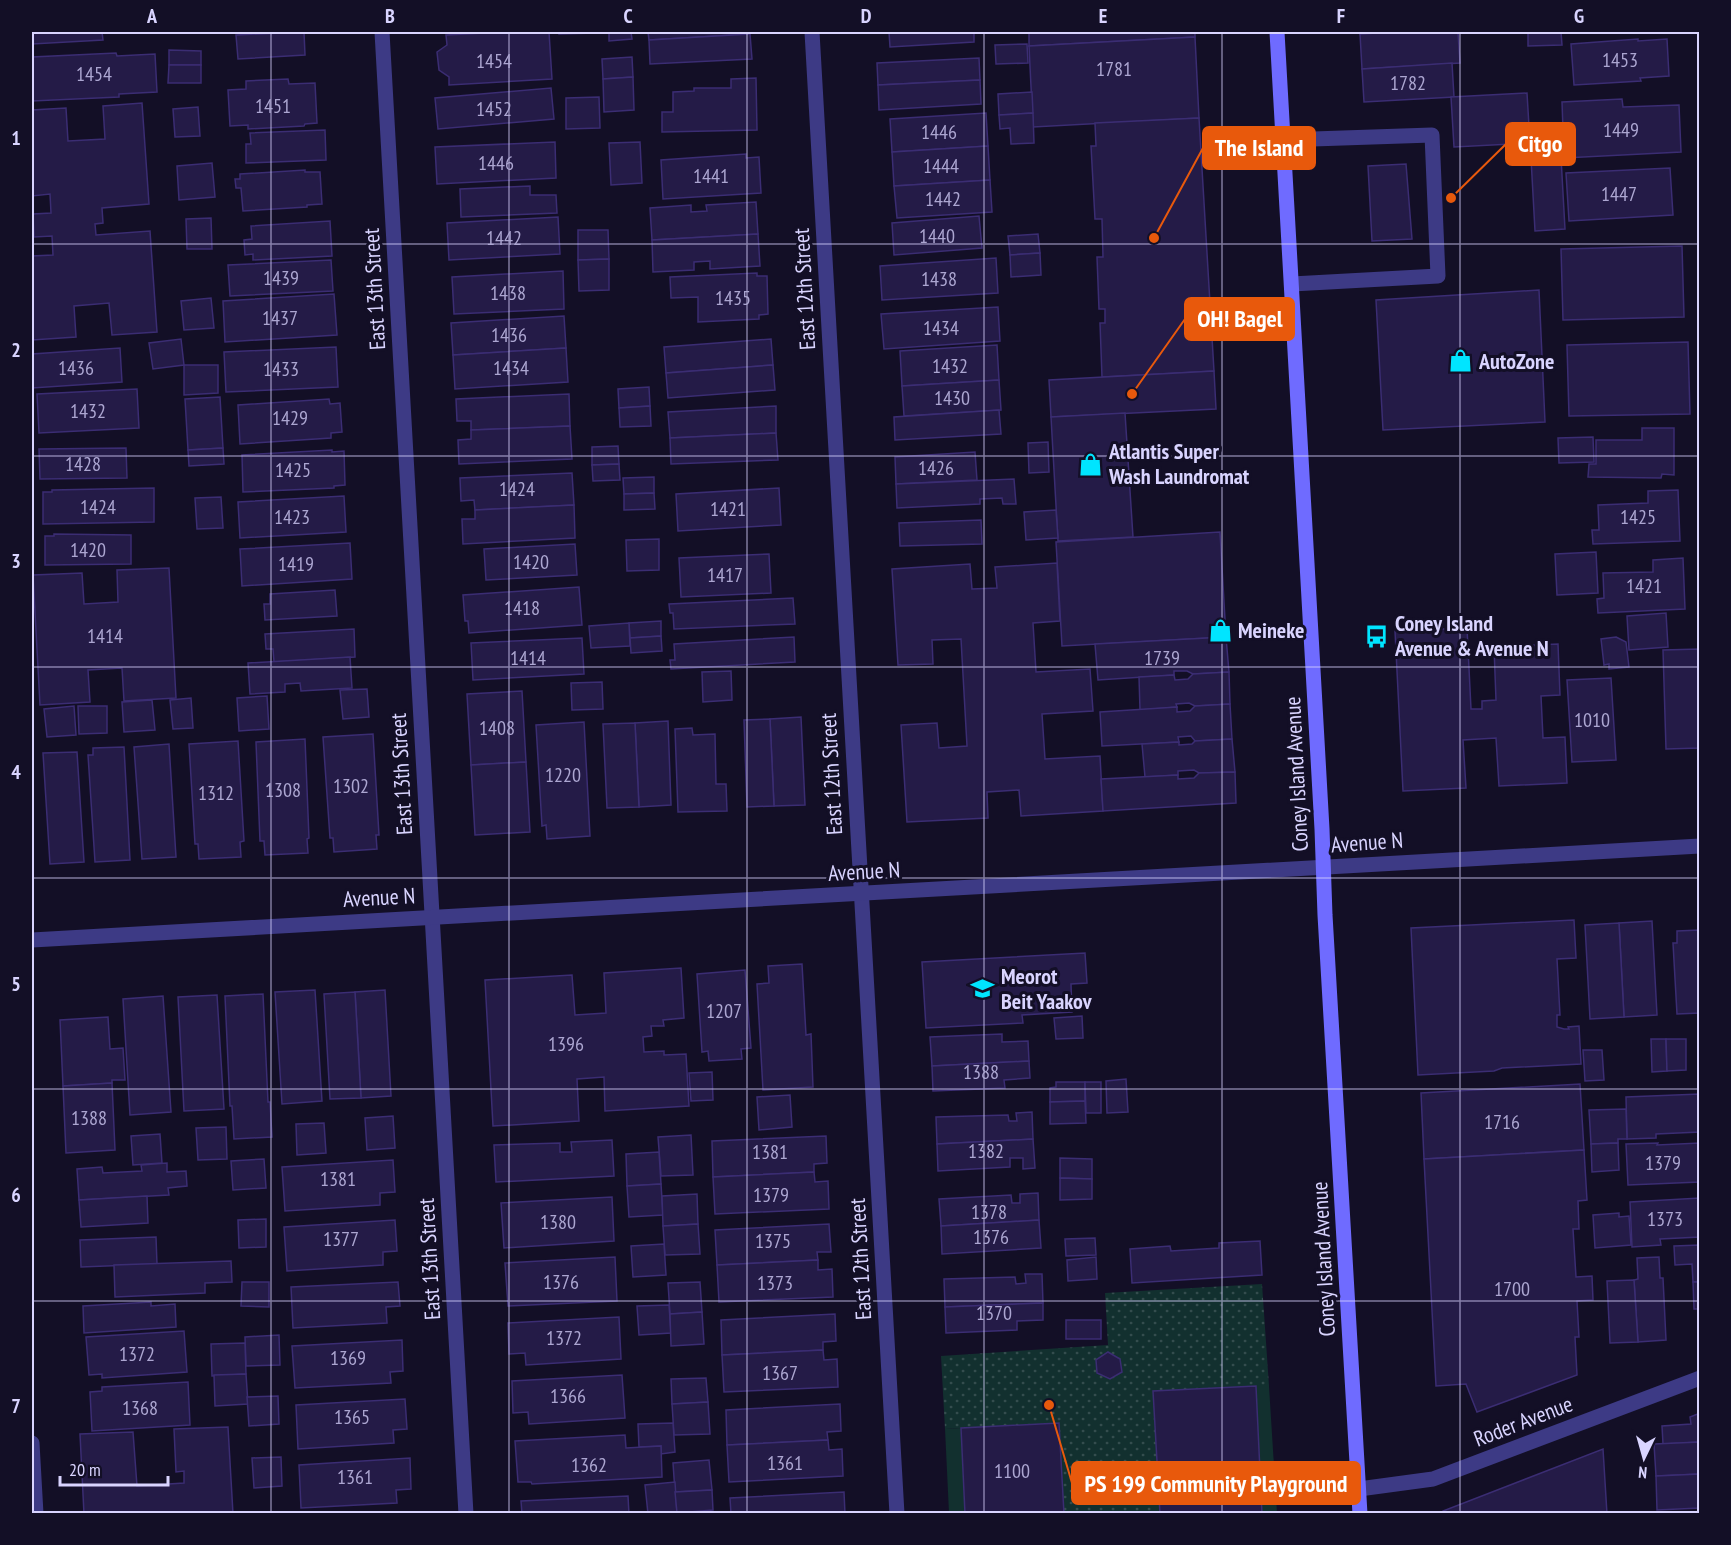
<svg xmlns="http://www.w3.org/2000/svg" width="1731" height="1545" viewBox="0 0 1731 1545" font-family="'PT Sans Narrow',sans-serif">
<style>
.grass{fill:#12302f}
.park{fill:url(#park-dots)}
.building{fill:#241b47;stroke:#3b2d73;stroke-width:1.5}
.lines{fill:none;stroke-linecap:round;stroke-linejoin:round}
.service{stroke:#3d3a85;stroke-width:15}
.minor{stroke:#3d3a85;stroke-width:15}
.secondary{stroke:#6f6bff;stroke-width:15}
.grid{fill:none;stroke:#d9d4ff;stroke-width:1.5;stroke-opacity:0.55}
.labels{text-anchor:middle;dominant-baseline:central;stroke-width:6;stroke-linejoin:round;paint-order:stroke}
.number-label{font-size:20px;fill:#aca6d1}
.street-label{font-size:22px;fill:#d9d4ff;stroke:#130f26}
.poi-label{font-size:22px;font-weight:bold;fill:#d9d4ff;stroke:#130f26;text-anchor:start}
.leader{fill:none;stroke:#e8590c;stroke-width:2}
.callout-dot{fill:#e8590c;stroke:#130f26;stroke-width:2}
.callout{fill:#e8590c;stroke:#e8590c;stroke-width:2}
.callout-label{font-size:24px;text-anchor:middle;font-weight:bold;fill:#fff}
.neatline{fill:none;stroke:#d9d4ff;stroke-width:2}
.grid-label{font-size:20px;text-anchor:middle;font-weight:bold;fill:#d9d4ff}
</style>
<defs>
<pattern id="park-dots" width="8" height="8" patternUnits="userSpaceOnUse" patternTransform="scale(1.5)"><rect width="8" height="8" fill="#12302f"/><path d="M2 2h.1M6 6h.1" fill="none" stroke="#344d4e" stroke-width="1.8" stroke-linecap="round"/></pattern>
</defs>
<rect width="100%" height="100%" fill="#130f26"/>
<!-- grass -->
<g class="grass">
<polygon points="1256,1386 1269,1386 1277,1513 1262,1513"/>
<polygon points="961,1428 965,1513 949,1513 945,1429"/>
</g>
<!-- park -->
<polygon class="park" points="1262,1284 1269,1386 1153,1391 1160,1513 1064,1513 961,1428 945,1429 941,1356 1108,1345 1105,1293"/>
<!-- building -->
<g class="building">
<polygon points="32,32 102,32 103,40 32,44"/>
<polygon points="304,32 305,55 238,59 236,35"/>
<polygon points="505,32 549,32 552,79 449,85 449,77 439,70 437,52 447,45 446,35"/>
<polygon points="559,32 595,32 595,33 559,34"/>
<polygon points="609,32 631,32 632,39 609,41"/>
<polygon points="648,32 750,32 750,34 649,40"/>
<polygon points="889,32 974,32 974,42 890,47"/>
<polygon points="1029,32 1195,32 1195,37 1029,46"/>
<polygon points="1360,32 1395,32 1360,34"/>
<polygon points="1395,32 1458,32 1460,63 1362,69 1360,34"/>
<polygon points="1528,32 1561,32 1562,45 1528,46"/>
<polygon points="750,34 752,59 650,64 649,40"/>
<polygon points="1195,37 1199,118 1033,127 1029,46"/>
<polygon points="1638,39 1638,41 1667,39 1669,76 1640,78 1641,81 1574,85 1571,44"/>
<polygon points="1027,44 1028,63 996,64 995,45"/>
<polygon points="169,50 201,51 201,65 169,65"/>
<polygon points="116,53 117,56 155,54 157,92 119,94 119,97 32,101 32,57"/>
<polygon points="632,57 633,77 603,79 602,59"/>
<polygon points="979,58 980,80 878,85 877,63"/>
<polygon points="1452,63 1454,97 1364,102 1362,69"/>
<polygon points="169,65 201,65 201,83 168,83"/>
<polygon points="633,77 634,110 604,112 603,79"/>
<polygon points="756,78 757,130 662,132 662,112 673,112 673,92 694,91 694,88 731,88 731,79"/>
<polygon points="288,79 289,84 315,83 317,123 305,124 304,126 248,129 248,125 230,126 228,90 246,89 246,81"/>
<polygon points="980,80 981,104 879,110 878,85"/>
<polygon points="551,88 554,119 438,129 435,98"/>
<polygon points="1032,92 1033,113 999,115 998,94"/>
<polygon points="1527,93 1530,143 1454,147 1451,97"/>
<polygon points="599,97 600,128 566,129 566,98"/>
<polygon points="1622,99 1623,107 1679,105 1681,152 1564,158 1562,102"/>
<polygon points="142,103 149,204 102,208 103,223 95,224 96,235 150,231 157,332 112,335 109,303 74,306 76,337 32,340 32,256 53,255 52,236 34,237 33,214 51,213 50,194 32,196 32,110 66,108 68,141 105,139 103,106"/>
<polygon points="198,107 200,136 175,137 173,109"/>
<polygon points="986,113 988,146 892,152 890,119"/>
<polygon points="1033,113 1034,143 1011,144 1010,128 1000,129 999,115"/>
<polygon points="1199,118 1214,371 1102,377 1100,323 1105,323 1105,309 1099,309 1097,257 1103,257 1102,219 1095,219 1091,146 1096,146 1095,123"/>
<polygon points="325,130 326,160 246,163 246,144 251,144 250,133"/>
<polygon points="555,142 556,178 437,184 435,147"/>
<polygon points="640,142 642,183 611,185 609,143"/>
<polygon points="988,146 990,180 894,186 892,152"/>
<polygon points="746,154 746,158 759,157 761,193 663,199 661,160"/>
<polygon points="1561,157 1565,229 1535,231 1531,158"/>
<polygon points="212,163 215,197 179,200 177,166"/>
<polygon points="1406,164 1412,239 1372,241 1368,166"/>
<polygon points="1670,168 1673,215 1569,221 1566,173"/>
<polygon points="305,170 305,172 320,172 322,204 307,205 307,207 243,211 241,188 236,188 235,179 240,179 240,174"/>
<polygon points="990,180 992,212 897,218 894,186"/>
<polygon points="530,186 530,195 556,195 557,213 461,217 460,189"/>
<polygon points="756,202 758,234 652,240 650,208 691,205 691,212 707,211 706,205"/>
<polygon points="979,216 982,248 894,255 892,223"/>
<polygon points="558,217 560,254 449,260 447,223"/>
<polygon points="211,218 212,249 187,249 186,219"/>
<polygon points="330,221 332,256 253,260 253,254 245,255 244,240 252,239 251,226"/>
<polygon points="578,230 608,230 609,259 578,260"/>
<polygon points="758,234 760,266 710,269 710,261 694,262 694,270 653,272 652,240"/>
<polygon points="1038,234 1040,253 1010,255 1008,236"/>
<polygon points="1682,246 1684,317 1563,320 1561,249"/>
<polygon points="1040,253 1041,275 1011,277 1010,255"/>
<polygon points="996,258 998,293 882,300 880,266"/>
<polygon points="609,259 609,290 579,291 578,260"/>
<polygon points="331,260 333,291 230,296 228,265"/>
<polygon points="563,271 564,309 454,314 452,277"/>
<polygon points="757,273 757,276 767,276 768,314 759,315 759,319 698,322 698,297 671,298 670,277"/>
<polygon points="1539,290 1545,422 1383,430 1376,300"/>
<polygon points="334,294 337,335 225,342 223,301"/>
<polygon points="211,298 214,328 184,330 181,301"/>
<polygon points="998,307 1000,341 884,349 881,314"/>
<polygon points="564,316 566,348 453,355 451,323"/>
<polygon points="181,339 184,365 153,369 149,343"/>
<polygon points="771,339 773,365 666,373 664,347"/>
<polygon points="1688,342 1690,414 1569,416 1567,345"/>
<polygon points="997,345 999,380 902,386 900,351"/>
<polygon points="336,347 338,387 226,392 224,352"/>
<polygon points="120,348 122,382 32,388 32,354"/>
<polygon points="566,348 568,382 455,389 453,355"/>
<polygon points="184,365 218,365 218,393 184,395"/>
<polygon points="773,365 775,390 668,398 666,373"/>
<polygon points="1214,371 1216,409 1051,417 1049,380"/>
<polygon points="999,380 1001,410 904,416 902,386"/>
<polygon points="649,387 650,406 619,408 618,389"/>
<polygon points="137,389 139,428 39,433 37,394"/>
<polygon points="569,394 570,426 471,430 471,421 457,421 456,399"/>
<polygon points="220,397 223,448 188,450 185,399"/>
<polygon points="329,399 330,404 340,403 342,432 331,433 331,438 240,444 238,405"/>
<polygon points="650,406 651,426 620,427 619,408"/>
<polygon points="776,406 776,433 670,438 668,412"/>
<polygon points="999,410 1001,434 895,440 894,417"/>
<polygon points="1125,413 1133,537 1058,541 1051,417"/>
<polygon points="570,426 572,459 459,464 458,440 471,439 471,430"/>
<polygon points="1642,428 1674,428 1674,475 1662,474 1661,478 1588,477 1589,464 1596,464 1596,440 1642,440"/>
<polygon points="776,433 778,460 671,464 670,438"/>
<polygon points="1593,437 1594,462 1559,463 1558,438"/>
<polygon points="1048,442 1049,472 1029,473 1028,443"/>
<polygon points="618,446 619,464 592,465 592,447"/>
<polygon points="126,448 127,478 40,479 39,449"/>
<polygon points="223,448 224,464 189,466 188,450"/>
<polygon points="332,450 332,452 344,451 345,485 334,486 334,488 243,492 242,455"/>
<polygon points="975,452 977,480 896,484 895,457"/>
<polygon points="619,464 620,480 593,481 592,465"/>
<polygon points="572,473 574,505 475,510 474,500 461,501 460,478"/>
<polygon points="654,477 654,493 624,494 623,478"/>
<polygon points="1014,479 1016,504 1003,504 1002,498 980,499 980,504 897,508 896,484"/>
<polygon points="154,488 154,522 43,524 43,492 52,492 52,490"/>
<polygon points="779,488 781,525 678,531 676,494"/>
<polygon points="1678,490 1680,541 1593,544 1592,530 1599,530 1598,505 1648,503 1648,491"/>
<polygon points="654,493 655,509 624,510 624,494"/>
<polygon points="344,496 346,532 240,538 238,502"/>
<polygon points="221,497 223,528 197,529 195,498"/>
<polygon points="574,505 575,538 463,544 462,519 475,519 475,510"/>
<polygon points="1056,510 1058,538 1026,540 1024,512"/>
<polygon points="981,520 982,544 900,546 899,523"/>
<polygon points="1220,532 1226,637 1062,646 1056,542"/>
<polygon points="54,534 131,535 131,564 45,565 45,536 54,536"/>
<polygon points="659,539 659,570 627,571 626,540"/>
<polygon points="350,543 352,579 242,586 240,549"/>
<polygon points="575,544 577,575 486,580 484,549"/>
<polygon points="1596,552 1598,593 1557,595 1555,554"/>
<polygon points="769,554 771,593 681,597 679,558"/>
<polygon points="1683,558 1685,609 1598,613 1597,599 1604,598 1603,573 1653,572 1653,560"/>
<polygon points="1057,563 1060,621 1033,623 1036,672 1090,669 1093,711 1042,714 1045,759 1100,756 1103,811 1021,816 1019,790 987,792 988,818 907,822 901,725 937,723 939,748 967,746 961,639 932,640 933,664 898,665 892,569 970,564 972,589 997,588 995,567"/>
<polygon points="169,568 176,698 124,701 122,668 88,670 90,702 40,705 33,575 82,573 84,604 118,602 117,570"/>
<polygon points="579,587 582,625 469,633 468,621 465,621 463,595"/>
<polygon points="335,590 337,616 265,620 264,604 270,604 270,594"/>
<polygon points="793,598 795,624 674,629 673,613 670,613 669,604"/>
<polygon points="1666,613 1668,647 1629,650 1627,616"/>
<polygon points="661,621 661,636 630,638 629,623"/>
<polygon points="629,623 630,646 591,648 589,626"/>
<polygon points="1467,628 1471,709 1482,709 1482,701 1496,700 1494,647 1558,644 1560,695 1541,696 1543,738 1565,737 1567,783 1499,786 1496,738 1463,740 1466,788 1403,791 1395,631"/>
<polygon points="354,629 355,657 274,662 273,649 266,649 265,634"/>
<polygon points="661,636 662,651 631,653 630,638"/>
<polygon points="794,637 795,662 671,669 670,660 675,660 674,644"/>
<polygon points="1226,637 1229,672 1193,674 1187,671 1174,671 1174,675 1098,680 1095,644"/>
<polygon points="1616,637 1626,642 1629,667 1609,669 1609,664 1604,665 1601,639"/>
<polygon points="582,638 584,674 473,680 471,643"/>
<polygon points="1700,649 1700,748 1666,749 1663,650"/>
<polygon points="350,657 352,688 301,691 300,683 285,684 285,692 250,694 248,663"/>
<polygon points="731,671 732,700 703,702 702,672"/>
<polygon points="1229,672 1230,704 1195,706 1189,703 1176,704 1177,707 1140,710 1139,677 1174,675 1175,680 1188,679 1193,674"/>
<polygon points="1611,678 1616,760 1572,762 1567,680"/>
<polygon points="602,682 603,709 572,710 571,683"/>
<polygon points="367,689 369,717 343,719 340,690"/>
<polygon points="522,691 526,762 471,765 467,694"/>
<polygon points="267,696 269,729 239,731 237,698"/>
<polygon points="191,698 193,728 173,729 170,700"/>
<polygon points="152,700 155,730 124,732 122,702"/>
<polygon points="1230,704 1232,739 1195,741 1191,736 1178,737 1179,742 1102,746 1100,712 1177,707 1177,712 1190,711 1195,706"/>
<polygon points="74,706 76,735 47,737 44,709"/>
<polygon points="78,706 107,706 107,733 79,734"/>
<polygon points="801,717 805,805 774,806 770,719"/>
<polygon points="770,719 774,806 747,807 744,720"/>
<polygon points="668,721 671,805 639,807 635,723"/>
<polygon points="584,722 590,836 547,839 546,825 542,826 536,725"/>
<polygon points="635,723 639,807 607,808 603,724"/>
<polygon points="692,728 693,735 715,734 716,784 726,784 727,811 678,812 675,729"/>
<polygon points="373,734 379,835 376,835 377,849 334,852 333,838 330,838 323,737"/>
<polygon points="305,739 309,838 307,839 308,853 265,855 264,841 260,841 256,742"/>
<polygon points="1232,739 1235,772 1199,773 1194,770 1178,771 1178,775 1145,777 1142,744 1179,742 1179,745 1192,744 1195,741"/>
<polygon points="238,741 244,841 240,842 241,857 199,859 198,844 195,844 189,744"/>
<polygon points="169,744 176,857 142,859 134,747"/>
<polygon points="124,747 130,860 95,862 88,755 93,755 93,748"/>
<polygon points="77,752 84,862 50,864 43,753"/>
<polygon points="526,762 530,832 475,835 471,765"/>
<polygon points="1235,772 1236,803 1103,811 1101,779 1178,775 1178,779 1194,778 1199,773"/>
<polygon points="1574,920 1576,958 1557,959 1560,1015 1557,1015 1557,1027 1564,1029 1569,1029 1568,1027 1579,1026 1581,1064 1502,1068 1494,1071 1418,1075 1411,928"/>
<polygon points="1652,921 1657,1015 1624,1017 1619,923"/>
<polygon points="1619,923 1624,1017 1590,1019 1585,925"/>
<polygon points="1700,930 1700,1013 1677,1014 1673,943 1677,943 1677,931"/>
<polygon points="1085,953 1087,983 1071,984 1072,1012 1022,1015 1023,1023 926,1028 922,962"/>
<polygon points="802,964 806,1035 811,1034 813,1087 763,1090 757,984 769,983 768,966"/>
<polygon points="681,968 684,1018 663,1020 664,1026 651,1026 652,1036 643,1037 644,1052 664,1051 664,1055 686,1054 689,1106 605,1111 604,1077 577,1079 579,1121 493,1126 485,980 572,975 575,1015 606,1013 604,973"/>
<polygon points="745,970 751,1048 741,1049 742,1059 709,1061 708,1051 702,1052 697,974"/>
<polygon points="315,990 322,1101 282,1104 275,992"/>
<polygon points="385,990 391,1096 361,1098 355,992"/>
<polygon points="355,992 361,1098 330,1099 324,994"/>
<polygon points="263,994 268,1102 270,1102 272,1137 234,1139 232,1106 230,1106 225,996"/>
<polygon points="217,995 224,1109 184,1111 178,997"/>
<polygon points="163,996 171,1112 130,1115 123,999"/>
<polygon points="1082,1016 1083,1038 1056,1039 1054,1018"/>
<polygon points="108,1017 110,1049 123,1048 125,1080 112,1080 112,1083 63,1086 60,1020"/>
<polygon points="1002,1034 1002,1042 1028,1041 1029,1061 932,1066 930,1037"/>
<polygon points="1651,1039 1666,1039 1667,1071 1652,1072"/>
<polygon points="1666,1039 1686,1039 1686,1070 1667,1071"/>
<polygon points="1583,1050 1602,1050 1604,1080 1585,1081"/>
<polygon points="1029,1061 1030,1078 1004,1080 1005,1088 933,1091 932,1066"/>
<polygon points="712,1072 713,1100 691,1101 689,1073"/>
<polygon points="1126,1079 1128,1112 1107,1113 1106,1081"/>
<polygon points="1056,1082 1085,1082 1085,1101 1050,1102 1050,1088 1056,1087"/>
<polygon points="1085,1082 1101,1082 1101,1113 1086,1113"/>
<polygon points="112,1083 115,1150 66,1153 63,1086"/>
<polygon points="1580,1084 1584,1150 1424,1159 1421,1093"/>
<polygon points="1700,1094 1700,1132 1656,1134 1656,1138 1627,1139 1626,1097"/>
<polygon points="790,1095 792,1127 759,1130 757,1097"/>
<polygon points="1085,1101 1086,1123 1050,1124 1050,1102"/>
<polygon points="1626,1109 1627,1139 1618,1139 1618,1143 1591,1144 1589,1110"/>
<polygon points="1032,1112 1033,1139 937,1144 936,1117 1008,1115 1009,1121 1017,1121 1016,1113"/>
<polygon points="393,1116 395,1148 367,1150 365,1118"/>
<polygon points="324,1123 326,1153 297,1155 296,1124"/>
<polygon points="226,1127 227,1159 198,1160 196,1128"/>
<polygon points="160,1134 162,1163 133,1165 131,1136"/>
<polygon points="691,1135 693,1175 661,1176 658,1137"/>
<polygon points="826,1136 827,1163 814,1164 814,1172 713,1177 712,1141"/>
<polygon points="1033,1139 1035,1168 1023,1169 1023,1158 1010,1158 1010,1167 938,1171 937,1144"/>
<polygon points="612,1140 614,1176 496,1182 494,1145 560,1143 560,1152 572,1152 571,1142"/>
<polygon points="1618,1143 1619,1170 1592,1172 1591,1144"/>
<polygon points="1658,1143 1657,1145 1700,1143 1700,1182 1628,1185 1626,1144"/>
<polygon points="1584,1150 1587,1200 1578,1201 1579,1229 1573,1229 1576,1277 1592,1276 1593,1300 1577,1301 1579,1337 1575,1337 1577,1375 1477,1412 1466,1384 1436,1386 1424,1159"/>
<polygon points="659,1152 661,1184 627,1186 626,1154"/>
<polygon points="1060,1158 1092,1159 1092,1179 1060,1178"/>
<polygon points="264,1159 266,1188 233,1190 231,1161"/>
<polygon points="393,1160 395,1192 380,1193 380,1205 285,1211 282,1167"/>
<polygon points="167,1163 167,1172 186,1171 187,1186 168,1188 169,1195 79,1200 77,1169 102,1167 103,1173 142,1171 141,1165"/>
<polygon points="814,1172 815,1182 828,1181 829,1209 715,1214 713,1177"/>
<polygon points="1060,1178 1092,1179 1092,1199 1060,1200"/>
<polygon points="661,1184 663,1215 629,1217 627,1186"/>
<polygon points="1038,1193 1039,1220 941,1226 939,1199 1011,1195 1012,1203 1020,1203 1020,1194"/>
<polygon points="697,1194 698,1224 663,1226 662,1196"/>
<polygon points="147,1196 148,1223 81,1227 79,1200"/>
<polygon points="612,1197 614,1241 504,1248 501,1203"/>
<polygon points="1700,1198 1700,1237 1660,1239 1661,1245 1632,1247 1630,1202"/>
<polygon points="1619,1213 1619,1217 1629,1216 1631,1245 1595,1248 1593,1215"/>
<polygon points="266,1219 266,1247 239,1248 238,1220"/>
<polygon points="395,1220 397,1251 383,1252 383,1265 287,1271 284,1227"/>
<polygon points="1039,1220 1041,1248 942,1254 941,1226"/>
<polygon points="698,1224 700,1254 665,1255 663,1226"/>
<polygon points="829,1224 831,1252 817,1252 818,1260 717,1265 715,1230"/>
<polygon points="156,1237 157,1264 81,1267 80,1240"/>
<polygon points="1095,1238 1096,1255 1066,1256 1065,1239"/>
<polygon points="1260,1241 1262,1275 1132,1283 1130,1249 1170,1246 1171,1251 1219,1248 1219,1243"/>
<polygon points="664,1244 666,1275 633,1277 631,1246"/>
<polygon points="1700,1245 1700,1282 1693,1282 1692,1264 1675,1265 1674,1246"/>
<polygon points="615,1257 617,1301 508,1306 505,1263"/>
<polygon points="1096,1257 1097,1279 1068,1281 1067,1260"/>
<polygon points="1659,1257 1660,1278 1663,1278 1666,1340 1638,1342 1634,1280 1638,1279 1637,1258"/>
<polygon points="818,1260 818,1270 832,1269 833,1297 719,1302 717,1265"/>
<polygon points="231,1261 232,1282 205,1283 205,1293 115,1297 114,1265"/>
<polygon points="1025,1274 1042,1274 1043,1303 945,1307 944,1279 1015,1277 1016,1284 1026,1283"/>
<polygon points="1634,1280 1638,1342 1610,1343 1607,1281"/>
<polygon points="242,1282 269,1282 269,1307 241,1306"/>
<polygon points="398,1282 400,1306 386,1307 387,1323 293,1328 291,1287"/>
<polygon points="700,1282 702,1312 670,1314 668,1283"/>
<polygon points="1693,1282 1700,1282 1700,1309 1694,1309"/>
<polygon points="151,1302 151,1306 175,1304 176,1327 84,1333 83,1306"/>
<polygon points="1043,1303 1043,1320 1017,1321 1017,1330 946,1333 945,1307"/>
<polygon points="669,1305 671,1333 639,1335 637,1306"/>
<polygon points="702,1312 704,1344 671,1346 670,1314"/>
<polygon points="835,1314 836,1341 823,1342 823,1350 722,1355 721,1320"/>
<polygon points="619,1317 621,1359 526,1365 525,1353 509,1354 508,1323"/>
<rect x="1066" y="1320" width="35" height="19"/>
<polygon points="184,1331 187,1372 102,1378 102,1374 89,1375 86,1337"/>
<polygon points="279,1335 280,1365 246,1366 245,1337"/>
<polygon points="402,1340 403,1371 390,1372 391,1383 295,1388 292,1346"/>
<polygon points="245,1343 246,1374 212,1376 211,1344"/>
<polygon points="823,1350 824,1360 837,1359 838,1387 724,1392 722,1355"/>
<polygon points="1108,1352 1120,1359 1122,1372 1110,1379 1097,1373 1096,1360"/>
<polygon points="246,1374 248,1404 215,1406 214,1375"/>
<polygon points="622,1375 625,1418 529,1424 528,1412 513,1413 512,1381"/>
<polygon points="706,1378 708,1402 672,1404 671,1379"/>
<polygon points="188,1382 190,1425 92,1431 90,1392 102,1391 102,1387"/>
<polygon points="1256,1386 1262,1514 1160,1514 1153,1391"/>
<polygon points="278,1396 279,1424 249,1426 247,1397"/>
<polygon points="405,1399 407,1429 393,1430 394,1443 298,1449 296,1405"/>
<polygon points="708,1402 710,1434 674,1435 672,1404"/>
<polygon points="840,1404 841,1431 827,1432 828,1440 727,1445 726,1410"/>
<polygon points="1700,1413 1700,1442 1663,1444 1662,1426 1691,1424 1690,1417"/>
<polygon points="673,1423 675,1452 661,1454 661,1446 639,1447 638,1424"/>
<polygon points="1059,1423 1064,1514 965,1514 961,1428"/>
<polygon points="228,1427 233,1514 84,1514 80,1434 133,1432 137,1486 184,1483 184,1471 176,1472 174,1429"/>
<polygon points="625,1435 626,1448 661,1446 662,1477 532,1484 531,1482 518,1482 515,1441"/>
<polygon points="828,1440 829,1450 842,1449 843,1476 729,1482 727,1445"/>
<polygon points="1700,1442 1700,1474 1656,1476 1654,1444"/>
<polygon points="1603,1449 1607,1514 1443,1514 1443,1511"/>
<polygon points="281,1457 282,1486 254,1488 252,1458"/>
<polygon points="410,1458 411,1489 396,1490 397,1503 301,1508 299,1465"/>
<polygon points="709,1460 712,1490 675,1492 673,1463"/>
<polygon points="1700,1474 1700,1508 1657,1510 1656,1476"/>
<polygon points="675,1482 677,1513 648,1514 645,1485"/>
<polygon points="712,1490 713,1510 677,1513 675,1492"/>
<polygon points="844,1492 845,1514 731,1514 730,1498"/>
<polygon points="628,1496 629,1514 522,1514 521,1501"/>
</g>
<g class="lines">
<!-- service -->
<polyline class="service" points="1283,140 1432,135 1438,276 1292,284"/>
<!-- minor -->
<g class="minor">
<polyline points="382,32 466,1514"/>
<polyline points="812,32 897,1514"/>
<polyline points="32,940 1700,846"/>
<polyline points="32,1443 36,1514"/>
<polyline points="1359,1489 1433,1479 1700,1378"/>
</g>
<!-- secondary -->
<polyline class="secondary" points="1277,32 1322,829 1325,915 1360,1514"/>
</g>
<!-- grid -->
<path class="grid" d="M271 32V1514M509 32V1514M747 32V1514M984 32V1514M1222 32V1514M1460 32V1514M32 244H1700M32 456H1700M32 667H1700M32 878H1700M32 1089H1700M32 1301H1700"/>
<!-- icons -->
<defs>
<symbol id="shop-bare" viewBox="-9 -9 18 18"><path d="M-5-2.5h2.3a2.7 3.5 0 0 1 5.4 0H5L5.5 6h-11ZM-1.5-2.5h3a1.5 2.3 0 0 0-3 0Z" fill="#00e5ff" stroke="#130f26" stroke-width="2.5" paint-order="stroke"/></symbol>
<symbol id="bus-bare" viewBox="-9 -9 18 18"><path d="M-5-6H5V4H4V6H2V4H-2V6H-4V4H-5ZM-3.5-4V0h7V-4ZM-3.5 1.2v1.5H-2V1.2ZM2 1.2v1.5H3.5V1.2Z" fill="#00e5ff" stroke="#130f26" stroke-width="2.5" paint-order="stroke"/></symbol>
<symbol id="school-bare" viewBox="-9 -9 18 18"><path d="M0-5L7-2L0 1L-7-2ZM-4 1L0 2.5L4 1V4Q0 6-4 4Z" fill="#00e5ff" stroke="#130f26" stroke-width="2.5" paint-order="stroke"/></symbol>
</defs>
<g fill-rule="evenodd">
<use href="#shop-bare" x="1444" y="344" width="33" height="33"/>
<use href="#shop-bare" x="1074" y="448" width="33" height="33"/>
<use href="#shop-bare" x="1204" y="614" width="33" height="33"/>
<use href="#bus-bare" x="1360" y="620" width="33" height="33"/>
<use href="#school-bare" x="966" y="972" width="33" height="33"/>
</g>
<g class="labels">
<!-- number labels -->
<g class="number-label">
<text x="1620" y="60">1453</text>
<text x="494" y="61">1454</text>
<text x="1114" y="69">1781</text>
<text x="94" y="74">1454</text>
<text x="1408" y="83">1782</text>
<text x="273" y="106">1451</text>
<text x="494" y="109">1452</text>
<text x="1621" y="130">1449</text>
<text x="939" y="132">1446</text>
<text x="496" y="163">1446</text>
<text x="941" y="166">1444</text>
<text x="711" y="176">1441</text>
<text x="1619" y="194">1447</text>
<text x="943" y="199">1442</text>
<text x="937" y="236">1440</text>
<text x="504" y="238">1442</text>
<text x="281" y="278">1439</text>
<text x="939" y="279">1438</text>
<text x="508" y="293">1438</text>
<text x="733" y="298">1435</text>
<text x="280" y="318">1437</text>
<text x="941" y="328">1434</text>
<text x="509" y="335">1436</text>
<text x="950" y="366">1432</text>
<text x="76" y="368">1436</text>
<text x="511" y="368">1434</text>
<text x="281" y="369">1433</text>
<text x="952" y="398">1430</text>
<text x="88" y="411">1432</text>
<text x="290" y="418">1429</text>
<text x="83" y="464">1428</text>
<text x="936" y="468">1426</text>
<text x="293" y="470">1425</text>
<text x="517" y="489">1424</text>
<text x="98" y="507">1424</text>
<text x="728" y="509">1421</text>
<text x="292" y="517">1423</text>
<text x="1638" y="517">1425</text>
<text x="88" y="550">1420</text>
<text x="531" y="562">1420</text>
<text x="296" y="564">1419</text>
<text x="725" y="575">1417</text>
<text x="1644" y="586">1421</text>
<text x="522" y="608">1418</text>
<text x="105" y="636">1414</text>
<text x="528" y="658">1414</text>
<text x="1162" y="658">1739</text>
<text x="1592" y="720">1010</text>
<text x="497" y="728">1408</text>
<text x="563" y="775">1220</text>
<text x="351" y="786">1302</text>
<text x="283" y="790">1308</text>
<text x="216" y="793">1312</text>
<text x="724" y="1011">1207</text>
<text x="566" y="1044">1396</text>
<text x="981" y="1072">1388</text>
<text x="89" y="1118">1388</text>
<text x="1502" y="1122">1716</text>
<text x="986" y="1151">1382</text>
<text x="770" y="1152">1381</text>
<text x="1663" y="1163">1379</text>
<text x="338" y="1179">1381</text>
<text x="771" y="1195">1379</text>
<text x="989" y="1212">1378</text>
<text x="1665" y="1219">1373</text>
<text x="558" y="1222">1380</text>
<text x="991" y="1237">1376</text>
<text x="341" y="1239">1377</text>
<text x="773" y="1241">1375</text>
<text x="561" y="1282">1376</text>
<text x="775" y="1283">1373</text>
<text x="1512" y="1289">1700</text>
<text x="994" y="1313">1370</text>
<text x="564" y="1338">1372</text>
<text x="137" y="1354">1372</text>
<text x="348" y="1358">1369</text>
<text x="780" y="1373">1367</text>
<text x="568" y="1396">1366</text>
<text x="140" y="1408">1368</text>
<text x="352" y="1417">1365</text>
<text x="785" y="1463">1361</text>
<text x="589" y="1465">1362</text>
<text x="1012" y="1471">1100</text>
<text x="355" y="1477">1361</text>
</g>
<!-- street labels -->
<g class="street-label">
<text transform="translate(374 289) rotate(-93)">East 13th Street</text>
<text transform="translate(804 289) rotate(-93)">East 12th Street</text>
<text transform="translate(401 774) rotate(-93)">East 13th Street</text>
<text transform="translate(831 774) rotate(-93)">East 12th Street</text>
<text transform="translate(1296 774) rotate(-93)">Coney Island Avenue</text>
<text transform="translate(1367 842) rotate(-4)">Avenue N</text>
<text transform="translate(864 871) rotate(-3)">Avenue N</text>
<text transform="translate(379 897) rotate(-3)">Avenue N</text>
<text transform="translate(429 1259) rotate(-93)">East 13th Street</text>
<text transform="translate(860 1259) rotate(-93)">East 12th Street</text>
<text transform="translate(1323 1259) rotate(-93)">Coney Island Avenue</text>
<text transform="translate(1523 1421) rotate(-21)">Roder Avenue</text>
</g>
<!-- poi labels -->
<g class="poi-label">
<text x="1479" y="361">AutoZone</text>
<text x="1109" y="451">Atlantis Super<tspan x="1109" dy="25">Wash Laundromat</tspan></text>
<text x="1395" y="623">Coney Island<tspan x="1395" dy="25">Avenue &amp; Avenue N</tspan></text>
<text x="1238" y="630">Meineke</text>
<text x="1001" y="976">Meorot<tspan x="1001" dy="25">Beit Yaakov</tspan></text>
</g>
</g>
<!-- callouts -->
<path class="leader" d="M1451 198L1506 144M1154 238L1203 148M1132 394L1185 319M1049 1405L1072 1483"/>
<g class="callout-dot">
<circle cx="1451" cy="198" r="6"/>
<circle cx="1154" cy="238" r="6"/>
<circle cx="1132" cy="394" r="6"/>
<circle cx="1049" cy="1405" r="6"/>
</g>
<g class="callout">
<rect x="1506" y="123" width="69" height="42" rx="6"/>
<rect x="1203" y="127" width="112" height="42" rx="6"/>
<rect x="1185" y="298" width="109" height="42" rx="6"/>
<rect x="1072" y="1462" width="288" height="42" rx="6"/>
</g>
<g class="callout-label">
<text x="1540" y="152">Citgo</text>
<text x="1259" y="156">The Island</text>
<text x="1240" y="327">OH! Bagel</text>
<text x="1216" y="1492">PS 199 Community Playground</text>
</g>
<!-- border -->
<rect width="1731" height="1545" fill="none" stroke="#130f26" stroke-width="66"/>
<!-- north arrow -->
<g transform="translate(1644 1458) rotate(185)" stroke="#130f26" stroke-width="4.5" paint-order="stroke">
<path d="M0-4.5L10 22L0 15L-10 22Z" fill="#d9d4ff"/>
<text y="-9" font-size="16" font-weight="bold" text-anchor="middle" fill="#d9d4ff">N</text>
</g>
<!-- scale -->
<path d="M60 1476v9h108v-9" fill="none" stroke="#d9d4ff" stroke-width="3"/>
<text x="69" y="1476" font-size="18" fill="#d9d4ff" stroke="#130f26" stroke-width="4.5" paint-order="stroke">20 m</text>
<rect x="33" y="33" width="1665" height="1479" class="neatline"/>
<g class="grid-label">
<text x="152" y="23">A</text>
<text x="390" y="23">B</text>
<text x="628" y="23">C</text>
<text x="866" y="23">D</text>
<text x="1103" y="23">E</text>
<text x="1341" y="23">F</text>
<text x="1579" y="23">G</text>
<text x="16" y="145">1</text>
<text x="16" y="357">2</text>
<text x="16" y="568">3</text>
<text x="16" y="779">4</text>
<text x="16" y="991">5</text>
<text x="16" y="1202">6</text>
<text x="16" y="1413">7</text>
</g>
</svg>
